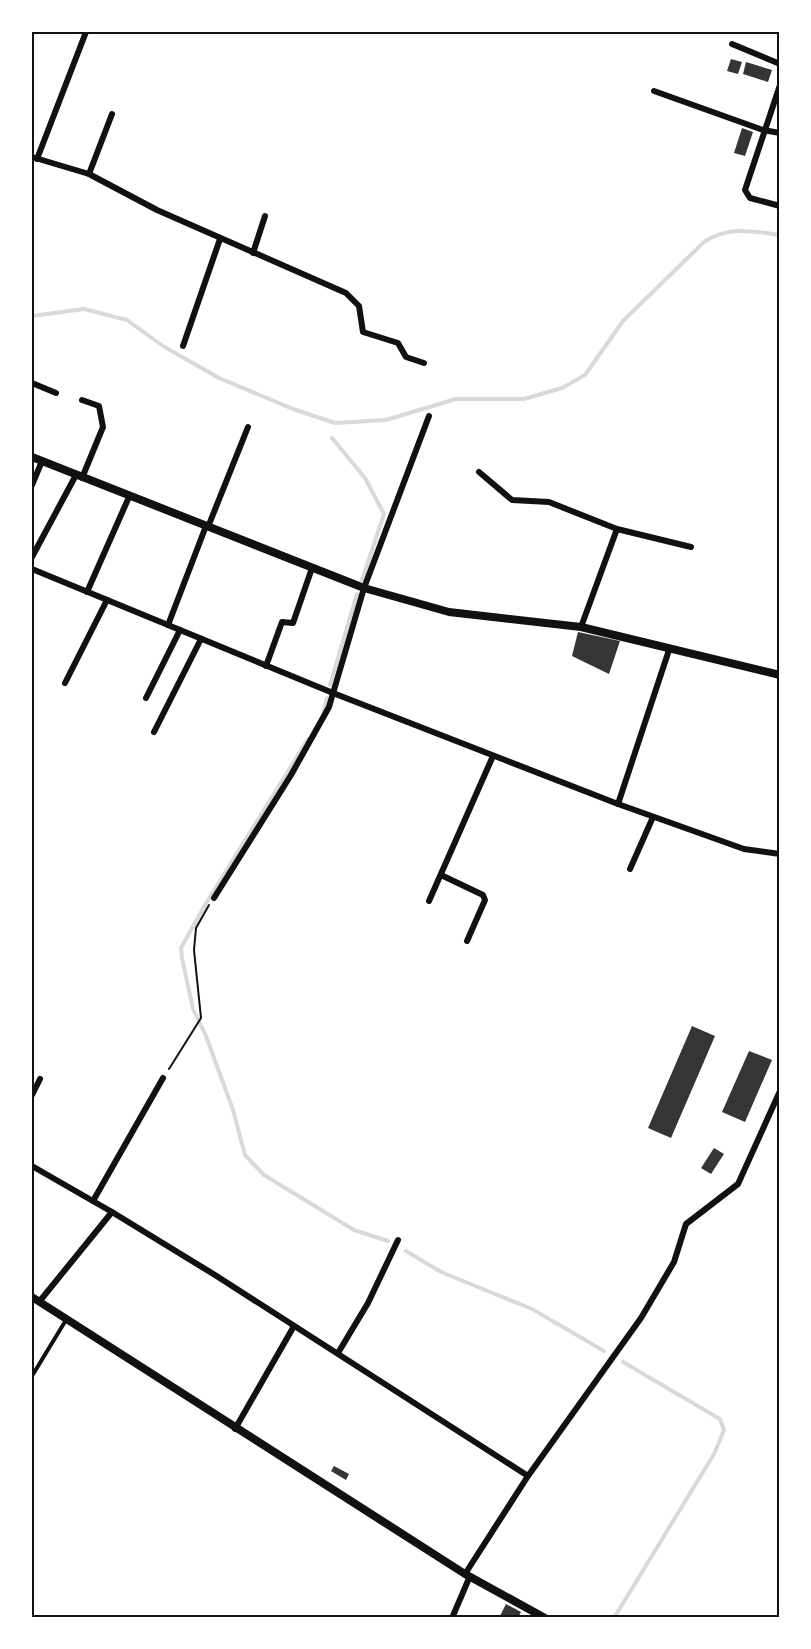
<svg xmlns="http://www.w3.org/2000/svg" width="811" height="1649" viewBox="0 0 811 1649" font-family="'PT Sans',sans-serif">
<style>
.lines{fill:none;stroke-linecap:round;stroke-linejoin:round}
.stream{stroke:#d9d9d9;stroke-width:4}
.building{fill:#353535}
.path{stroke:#111;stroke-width:2}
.service{stroke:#111;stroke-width:4}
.minor{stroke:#111;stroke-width:6}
.tertiary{stroke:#111;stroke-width:8}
.neatline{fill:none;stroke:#111;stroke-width:2}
</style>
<rect width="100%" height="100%" fill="#fff"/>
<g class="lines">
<!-- stream -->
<g class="stream">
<path d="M32 316 84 309 127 320 163 346 219 378 293 409 335 423 386 420 456 399H524L562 388 585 375 623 321 704 242C728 226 752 231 780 235"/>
<polyline points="332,438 365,478 384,514 362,580"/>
<polyline points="330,685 357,594"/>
<polyline points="324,712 327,698"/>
<polyline points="308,739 205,905 181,948 182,958 193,1009 206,1036 233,1110 245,1155 264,1175 354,1230 388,1241"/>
<polyline points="406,1251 441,1272 532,1309 604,1351"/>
<polyline points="614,1618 714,1454 724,1430 720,1419 623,1362"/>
</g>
</g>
<!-- building -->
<g class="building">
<polygon points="731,59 742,62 738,74 727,71"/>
<polygon points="746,62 772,70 768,82 743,74"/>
<polygon points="742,128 753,132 745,156 734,153"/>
<polygon points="578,632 620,641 609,674 572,656"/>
<polygon points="692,1026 715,1036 671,1138 648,1128"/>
<polygon points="749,1051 772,1060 745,1122 722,1112"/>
<polygon points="714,1148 724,1154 711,1174 701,1168"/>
<polygon points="334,1466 349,1474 346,1480 331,1471"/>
<polygon points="506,1604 521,1612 518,1618 499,1618"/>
</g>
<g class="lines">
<!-- path -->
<polyline class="path" points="169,1069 201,1018 194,950 196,928 209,905"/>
<!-- service -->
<polyline class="service" points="32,1376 66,1320"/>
<!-- minor -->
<g class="minor">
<polyline points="732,44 780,64"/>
<polyline points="780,85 745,190 750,198 780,206"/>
<polyline points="654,91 763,130 780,133"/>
<polyline points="32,157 89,174 157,210 346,293 359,306 363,332 398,343 406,357 424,363"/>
<polyline points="37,159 86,32"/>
<polyline points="89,174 112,114"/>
<polyline points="253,253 265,216"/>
<polyline points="183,346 220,239"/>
<polyline points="32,383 56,393"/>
<polyline points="82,400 99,406 103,427 82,478"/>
<polyline points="479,472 512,500 549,502 617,529 691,547"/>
<polyline points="32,485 42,461"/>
<polyline points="208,527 248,427"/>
<polyline points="32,557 76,475"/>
<polyline points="32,569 333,693 618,804 744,849 780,854"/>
<polyline points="87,592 129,497"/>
<polyline points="168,625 206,526"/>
<polyline points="581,627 617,529"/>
<polyline points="266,666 282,622 293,623 312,568"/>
<polyline points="65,683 107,600"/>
<polyline points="146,698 180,630"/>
<polyline points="154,732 201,639"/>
<polyline points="618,804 669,650"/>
<polyline points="630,869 653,817"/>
<polyline points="441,875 483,895 485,900 467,941"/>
<polyline points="214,898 291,775 329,707 364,588 429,416"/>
<polyline points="429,901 493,756"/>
<polyline points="32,1095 40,1079"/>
<polyline points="32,1166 112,1212 215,1275 528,1476"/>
<polyline points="93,1201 163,1078"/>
<polyline points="39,1302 112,1212"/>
<polyline points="338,1353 368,1303 398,1240"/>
<polyline points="235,1429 294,1326"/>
<polyline points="465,1574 528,1476 641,1318 674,1262 686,1224 738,1184 780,1091"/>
<polyline points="452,1618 470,1576"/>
</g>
<!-- tertiary -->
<g class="tertiary">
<polyline points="32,457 364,588 449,612 581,627 780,675"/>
<polyline points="32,1297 465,1574 545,1618"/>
</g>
</g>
<!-- border -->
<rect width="811" height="1649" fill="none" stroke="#ffffff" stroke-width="66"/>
<rect x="33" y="33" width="745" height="1583" class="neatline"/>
</svg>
